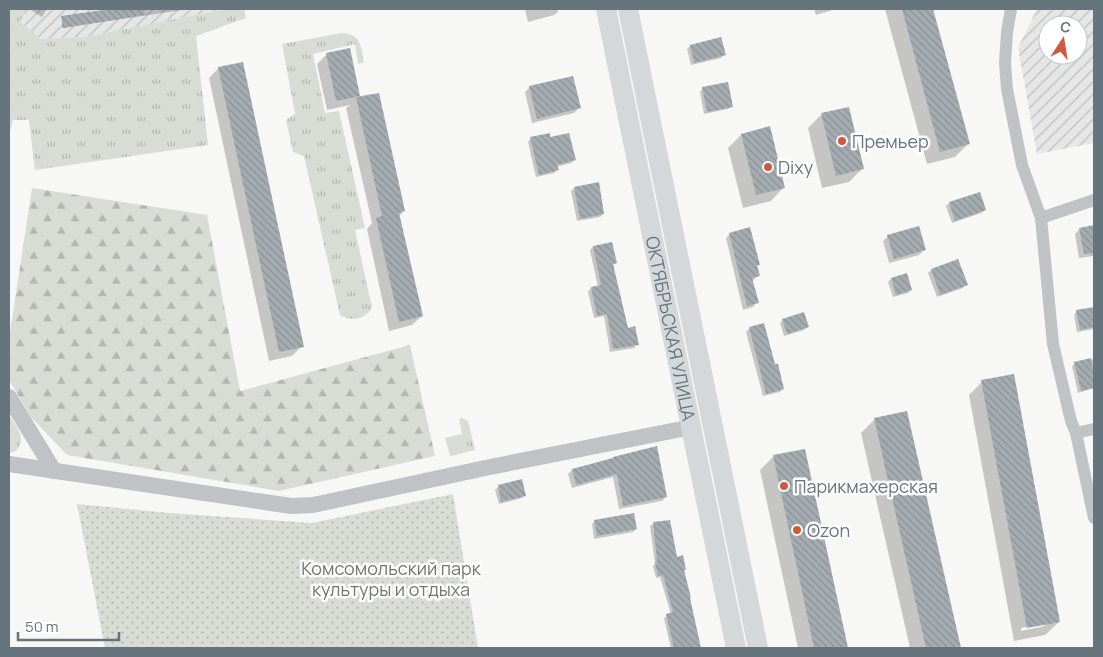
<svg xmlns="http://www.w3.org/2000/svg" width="1103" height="657" viewBox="0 0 1103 657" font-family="Manrope,sans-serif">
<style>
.industrial{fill:url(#industrial-furrows);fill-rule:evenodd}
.grass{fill:url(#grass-tufts)}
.forest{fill:url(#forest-firs)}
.park{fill:url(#park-dots)}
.shadow{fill:#0003;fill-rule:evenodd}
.building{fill:url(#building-back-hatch)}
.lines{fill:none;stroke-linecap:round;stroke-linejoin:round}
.minor{stroke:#bfc3c6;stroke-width:12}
.tertiary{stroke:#bfc3c6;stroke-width:16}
.primary{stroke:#d4d8db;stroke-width:20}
.poi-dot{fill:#cf593d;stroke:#fff;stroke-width:2}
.labels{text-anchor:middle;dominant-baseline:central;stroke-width:5;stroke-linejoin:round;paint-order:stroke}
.poi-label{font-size:18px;fill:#66747d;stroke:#fff;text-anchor:start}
.street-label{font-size:18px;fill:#66747d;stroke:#fff}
.park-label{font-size:18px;fill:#6d7a68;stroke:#fff}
</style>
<defs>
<pattern id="industrial-furrows" width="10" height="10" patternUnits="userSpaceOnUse" patternTransform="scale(1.25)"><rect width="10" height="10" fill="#e5e6e5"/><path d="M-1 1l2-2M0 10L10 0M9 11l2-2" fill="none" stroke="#bdbfbf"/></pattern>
<pattern id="grass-tufts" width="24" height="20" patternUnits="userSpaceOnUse" patternTransform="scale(1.25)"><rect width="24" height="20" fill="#d8dcd5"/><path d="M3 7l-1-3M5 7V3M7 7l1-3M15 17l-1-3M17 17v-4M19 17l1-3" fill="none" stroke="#b3b7b2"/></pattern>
<pattern id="forest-firs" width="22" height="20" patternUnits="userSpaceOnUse" patternTransform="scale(1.25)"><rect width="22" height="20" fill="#d8dcd5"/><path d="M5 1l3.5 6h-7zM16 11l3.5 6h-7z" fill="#b3b7b2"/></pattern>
<pattern id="park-dots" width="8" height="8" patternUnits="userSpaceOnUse" patternTransform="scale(1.25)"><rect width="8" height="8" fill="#d8dcd5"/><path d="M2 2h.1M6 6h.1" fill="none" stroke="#b3b7b2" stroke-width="1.8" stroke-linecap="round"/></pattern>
<pattern id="building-back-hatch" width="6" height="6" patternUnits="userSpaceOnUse" patternTransform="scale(1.25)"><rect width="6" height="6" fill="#a5acb1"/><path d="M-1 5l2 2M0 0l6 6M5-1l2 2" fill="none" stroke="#8a9195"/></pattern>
</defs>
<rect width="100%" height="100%" fill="#f7f7f5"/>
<!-- industrial -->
<g class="industrial">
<polygon points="26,9 226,9 84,37 41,39 20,22"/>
<path d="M1037 9H1094V143L1037 154 1018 48ZM1048 25H1078V55H1048Z"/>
</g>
<!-- grass -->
<g class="grass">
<polygon points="9,9 26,9 20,22 41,39 84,37 226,9 244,9 246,18 196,36 208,145 35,170 29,120 13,120 9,135"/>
<path d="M342 33C362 35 360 45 364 62L358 64 355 44 313 54 325 113 339 111 365 228 355 230 372 308C366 319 350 322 340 315L304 156 293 152 286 120 295 114 282 44Z"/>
<path d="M9 415C16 426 27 438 17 450L10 453Z"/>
<polygon points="462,418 468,421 475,450 450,456 445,438 462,434 459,419"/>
</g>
<!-- forest -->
<polygon class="forest" points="32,188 207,215 240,391 410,345 435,456 279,491 67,455 31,417 9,380 9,339"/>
<!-- park -->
<polygon class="park" points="453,494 478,648 105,648 77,504 169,513 312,523"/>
<!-- shadow -->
<g class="shadow">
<polygon points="29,9 47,9 42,17"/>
<polygon points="119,9 189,9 62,28 62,17"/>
<polygon points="525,9 557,9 558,12 554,15 528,22"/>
<polygon points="814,9 836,9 816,15"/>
<polygon points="885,9 932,9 968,144 955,157 927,164"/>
<polygon points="690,46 724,55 721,58 691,65 687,49"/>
<polygon points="327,54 359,95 356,98 378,94 404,211 399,216 422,316 412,325 389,331 367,229 372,223 346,108 350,105 327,110 317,64"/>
<polygon points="219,68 302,346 292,356 269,361 209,78"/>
<polygon points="530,87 579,108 574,113 532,123 525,92"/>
<polygon points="703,88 732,106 728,109 704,114 700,92"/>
<polygon points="848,108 863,168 849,182 822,188 808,128 821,115"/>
<polygon points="769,128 784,187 771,201 743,208 728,148 741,135"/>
<polygon points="531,138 550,139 574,160 571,163 556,167 557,170 554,173 536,177 528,142"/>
<polygon points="575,188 603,214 600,217 577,221 571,191"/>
<polygon points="979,193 985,210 981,213 952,223 946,206 949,203"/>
<polygon points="1094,227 1094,256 1079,258 1075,234 1080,229"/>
<polygon points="730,234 759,264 757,267 759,275 752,281 757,302 753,307 743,310 726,238"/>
<polygon points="888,236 924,250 919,255 889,263 883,241"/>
<polygon points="593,247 616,263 612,266 627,329 637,344 634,348 610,352 604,316 594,318 588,292 591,288 598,287 590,250"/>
<polygon points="931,270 966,285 963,288 937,297 928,273"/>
<polygon points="891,279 911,290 908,293 893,297 888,282"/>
<polygon points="1094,308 1094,329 1077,332 1074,315 1077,311"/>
<polygon points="783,320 807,327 804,330 784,336 780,323"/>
<polygon points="763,325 774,366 783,389 780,392 763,396 746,332 749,329"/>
<polygon points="1094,359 1094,388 1078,393 1072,366 1075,363"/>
<path d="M982 382 1059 622 1045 635 1014 641 969 395ZM1045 624V626L1021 631V628Z"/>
<polygon points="906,412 960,648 910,648 861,433 875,419"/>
<polygon points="804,450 847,648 798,648 760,470 773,457"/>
<polygon points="611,460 666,497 662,501 619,509 613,477 572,488 568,474 572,470"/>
<polygon points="521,481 525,495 522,498 499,504 495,490 498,487"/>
<polygon points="595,521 636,529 633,532 594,539 592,524"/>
<polygon points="669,521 676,558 685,569 683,572 700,648 671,648 664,618 671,614 660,577 656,578 653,566 655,563 650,526 653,524"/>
</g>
<!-- building -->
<g class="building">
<polygon points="111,9 144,9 145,15 63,28 61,16"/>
<polygon points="902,9 933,9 970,144 940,152"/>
<polygon points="721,37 726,55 694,63 690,45"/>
<polygon points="350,48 360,96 336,101 326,53"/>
<polygon points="243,62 304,347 279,352 218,67"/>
<polygon points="573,76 581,108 537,119 529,86"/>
<polygon points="728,82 733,107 707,112 702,87"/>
<polygon points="379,93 405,211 399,213 423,316 399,322 376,218 382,216 356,97"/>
<polygon points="849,107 864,169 836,176 821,113"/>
<polygon points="770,126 785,188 756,195 741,134"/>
<polygon points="550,133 550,137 569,133 576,160 557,165 559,170 539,175 530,137"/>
<polygon points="599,182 604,214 580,219 574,187"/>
<polygon points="980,192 986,210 955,221 949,202"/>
<polygon points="1094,225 1094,253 1084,254 1079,228"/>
<polygon points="919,226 926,250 894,259 887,235"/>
<polygon points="750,227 760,265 757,265 760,276 752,278 759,303 747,306 729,233"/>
<polygon points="612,242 617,263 613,264 628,328 635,326 639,345 613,349 607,314 597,316 591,287 601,285 593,246"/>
<polygon points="958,259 968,285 940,295 931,269"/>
<polygon points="907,273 912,290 896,295 891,278"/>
<polygon points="1094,307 1094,327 1080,330 1076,310"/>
<polygon points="804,312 809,327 787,334 782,319"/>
<polygon points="764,323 775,364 778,364 784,389 766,394 749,327"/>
<polygon points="1091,358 1094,374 1094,388 1081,391 1074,362"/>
<polygon points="1014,374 1060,622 1027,628 981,380"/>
<polygon points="907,411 961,648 926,648 874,418"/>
<polygon points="657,446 667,497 623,506 617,474 576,485 572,469 613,458 613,457"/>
<polygon points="805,449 848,648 814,648 773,455"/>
<polygon points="522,479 526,496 501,502 498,485"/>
<polygon points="634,513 637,529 597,536 594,520"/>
<polygon points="670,520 677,557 683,555 686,570 684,570 691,598 690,598 701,648 674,648 666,614 673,612 663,575 658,576 655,562 657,561 653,522"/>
</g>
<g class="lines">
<!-- minor -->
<g class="minor">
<polyline points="1011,9 1007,32 1005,63 1007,89 1022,165 1041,218 1053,344 1071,421 1076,433 1094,518"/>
<polyline points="1041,218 1094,200"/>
<polyline points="1076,433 1094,429"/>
</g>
<!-- tertiary -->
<g class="tertiary">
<polyline points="9,397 54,471"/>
<polyline points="9,464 271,503 291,506 313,505 490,467 692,427"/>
</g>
<!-- primary -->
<g class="primary">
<path id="s1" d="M606 9 736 648"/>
<polyline points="628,9 758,648"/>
</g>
</g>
<!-- markers -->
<g class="poi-dot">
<circle cx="842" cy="141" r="5"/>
<circle cx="768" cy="167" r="5"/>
<circle cx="784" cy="486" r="5"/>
<circle cx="797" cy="530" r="5"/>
</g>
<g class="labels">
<!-- poi labels -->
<g class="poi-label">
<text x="852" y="141">Премьер</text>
<text x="778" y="167">Dixy</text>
<text x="794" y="486">Парикмахерская</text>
<text x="807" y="530">Ozon</text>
</g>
<!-- street labels -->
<g class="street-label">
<text stroke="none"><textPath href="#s1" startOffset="326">ОКТЯБРЬСКАЯ УЛИЦА</textPath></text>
</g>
<!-- park labels -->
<g class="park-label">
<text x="391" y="568">Комсомольский парк<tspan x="391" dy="21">культуры и отдыха</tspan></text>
</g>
</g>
<!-- border -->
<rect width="1103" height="657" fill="none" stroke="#66747d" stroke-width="20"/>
<!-- north arrow -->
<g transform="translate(1063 40) rotate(12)"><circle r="24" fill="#ffffff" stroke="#c2c7cb"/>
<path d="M0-4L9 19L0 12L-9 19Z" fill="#cf593d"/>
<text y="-8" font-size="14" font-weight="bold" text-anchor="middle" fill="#66747d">С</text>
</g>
<!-- scale -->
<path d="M18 632v8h101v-8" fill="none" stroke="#66747d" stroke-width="2.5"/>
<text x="25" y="632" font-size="15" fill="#66747d" stroke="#ffffff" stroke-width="4" paint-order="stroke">50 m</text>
</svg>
